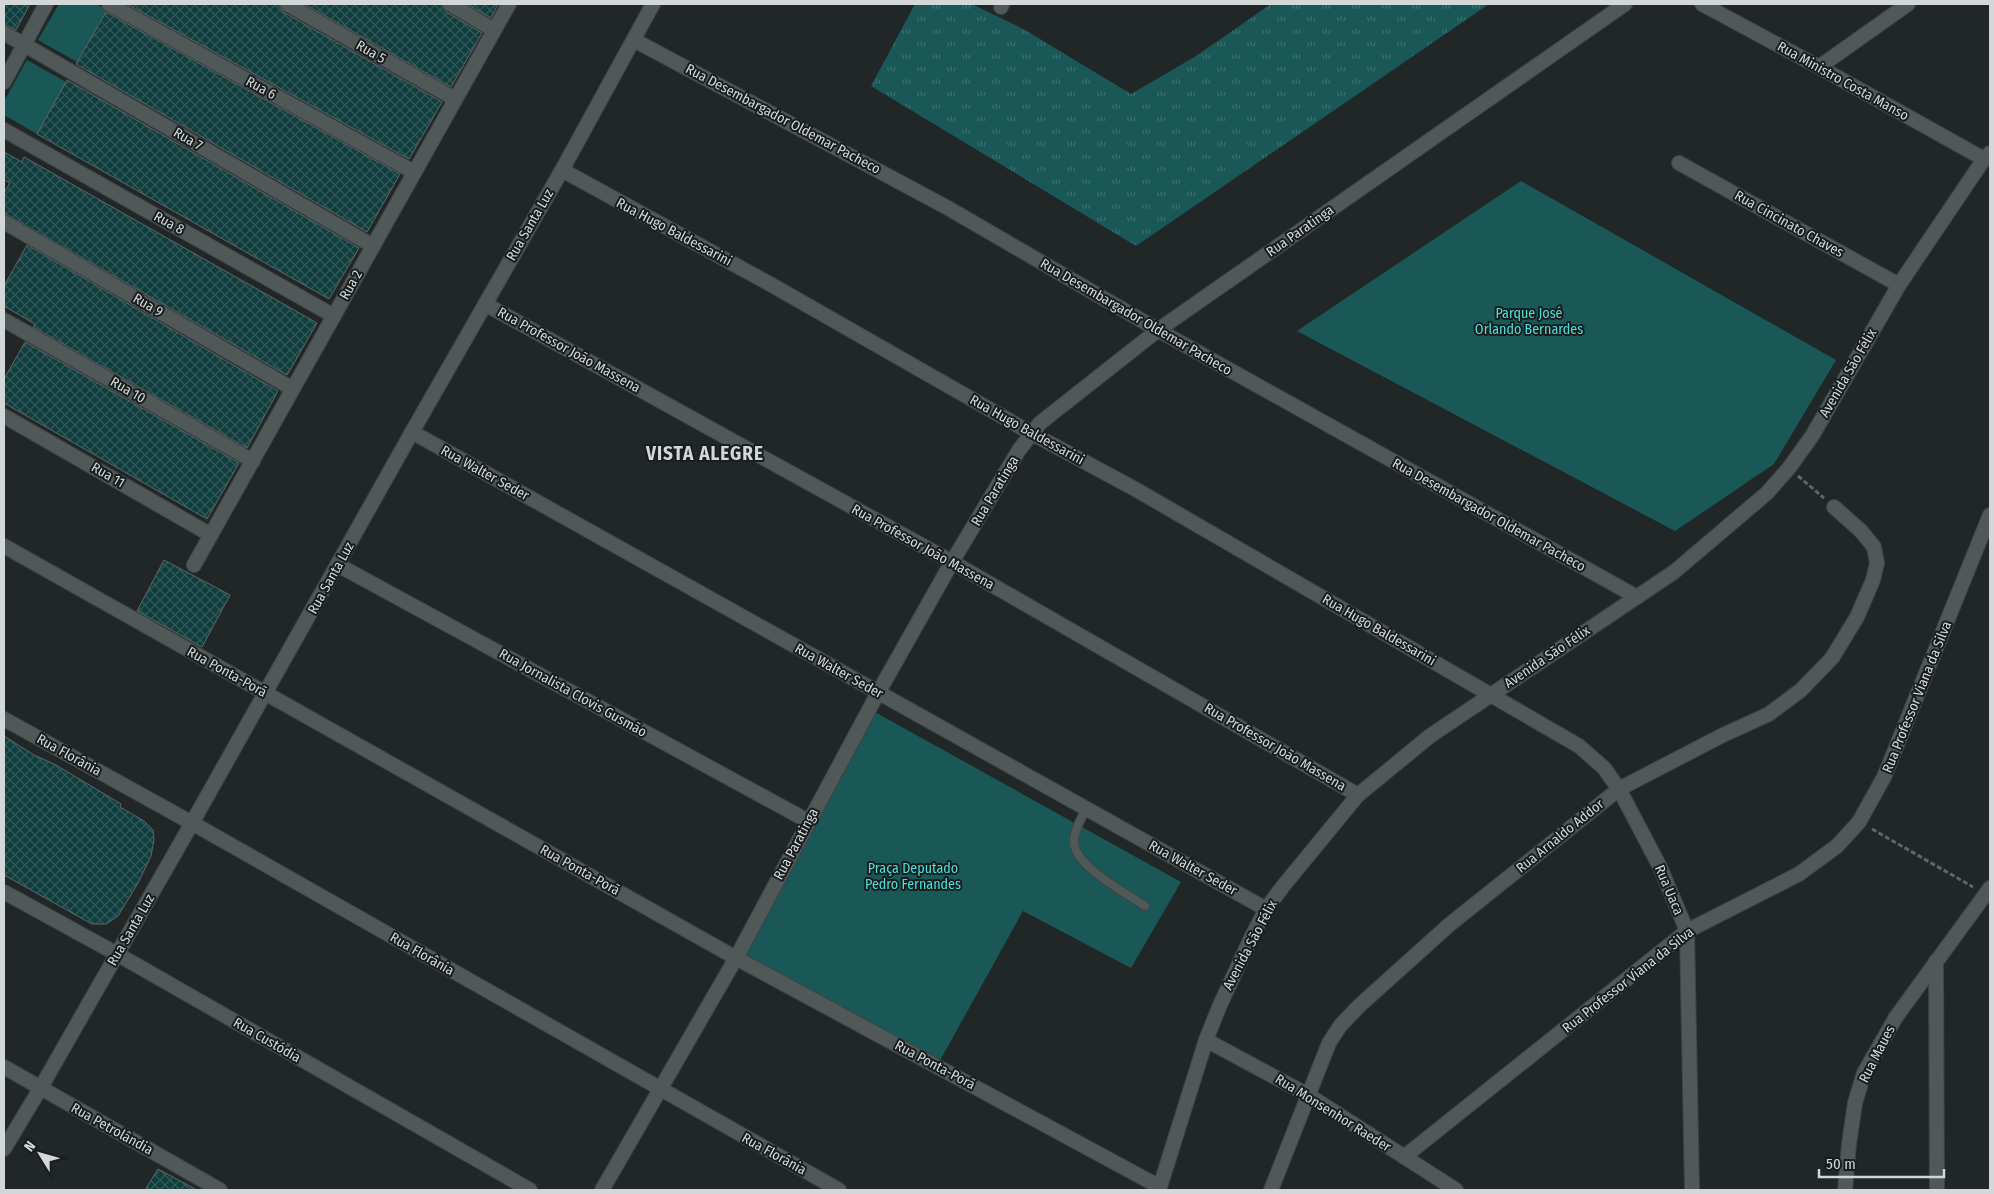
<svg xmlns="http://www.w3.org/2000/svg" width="1994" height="1194" viewBox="0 0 1994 1194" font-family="'Fira Sans Condensed',sans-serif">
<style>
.grass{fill:url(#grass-tufts)}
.park{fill:#195857}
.building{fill:url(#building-cross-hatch);stroke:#5f6666}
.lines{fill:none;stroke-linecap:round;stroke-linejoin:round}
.service-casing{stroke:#3f4444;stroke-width:10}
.minor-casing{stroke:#3f4444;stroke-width:16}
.tertiary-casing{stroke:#3f4444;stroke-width:16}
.path{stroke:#606666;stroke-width:3;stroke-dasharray:5 2.5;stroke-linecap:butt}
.service{stroke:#515858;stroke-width:8}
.minor{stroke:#515858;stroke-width:14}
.tertiary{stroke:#515858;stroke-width:14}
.labels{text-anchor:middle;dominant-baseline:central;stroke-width:4;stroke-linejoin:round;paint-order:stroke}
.street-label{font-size:14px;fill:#d3d7d7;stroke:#181d1d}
.park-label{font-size:14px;fill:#4ddfde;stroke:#181d1d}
.district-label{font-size:19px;font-weight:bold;letter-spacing:1px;fill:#d3d7d7;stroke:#181d1d}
</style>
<defs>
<pattern id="grass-tufts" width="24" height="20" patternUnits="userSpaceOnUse" patternTransform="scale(1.25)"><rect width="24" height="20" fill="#195857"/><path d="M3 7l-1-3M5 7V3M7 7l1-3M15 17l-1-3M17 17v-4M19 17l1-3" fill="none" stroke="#3a6f6e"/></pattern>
<pattern id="building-cross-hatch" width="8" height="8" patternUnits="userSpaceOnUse" patternTransform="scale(1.25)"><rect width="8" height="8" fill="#103e3e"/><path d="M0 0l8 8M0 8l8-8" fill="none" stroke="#325959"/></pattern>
</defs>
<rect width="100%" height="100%" fill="#212727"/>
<!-- grass -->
<polygon class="grass" points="915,4 972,4 1025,30 1131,94 1196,56 1271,4 1489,4 1136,246 871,86"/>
<!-- park -->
<g class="park">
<polygon points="59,4 96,4 107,10 77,62 38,40"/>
<polygon points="27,60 66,82 37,134 4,115 4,101"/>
<polygon points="1521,181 1836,360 1774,464 1675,531 1297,331"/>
<polygon points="873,711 1181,882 1131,968 1023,911 938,1064 742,955"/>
</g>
<!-- building -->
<g class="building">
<polygon points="4,4 30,4 16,30 4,24"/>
<polygon points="127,4 278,4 283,12 442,102 409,159"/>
<polygon points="304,4 441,4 446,12 482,33 451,87"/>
<polygon points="467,4 498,4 491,18"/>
<polygon points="106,12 400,174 367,232 76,64"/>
<polygon points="67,80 359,248 329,299 37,134"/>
<polygon points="4,152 22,162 24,157 317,323 287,375 4,213 4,193 10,183 4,180"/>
<polygon points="27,245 278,391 247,448 33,327 35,324 4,306 4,286"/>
<polygon points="25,342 239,463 207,519 4,403 4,379"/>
<polygon points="164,560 230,595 202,647 137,611"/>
<polygon points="4,736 34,755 56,765 121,804 120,807 144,821 153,830 154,840 151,856 138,883 118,916 106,924 92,924 4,875"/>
<polygon points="158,1169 197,1190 145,1190"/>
</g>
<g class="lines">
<defs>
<path id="service" d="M1086 809C1081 819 1074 830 1074 842 1074 866 1126 893 1145 906"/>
<g id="minor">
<polyline points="109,4 414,172"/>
<polyline points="287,4 455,99"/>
<polyline points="450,4 494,30"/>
<polyline points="1702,4 1819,67 1984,159"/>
<polyline points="1001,7 1002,4"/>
<polyline points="4,33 373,246"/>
<polyline points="634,40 948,208 1158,330 1637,597"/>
<polyline points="1819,67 1908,4"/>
<polyline points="4,82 46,4"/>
<polyline points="4,130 334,316"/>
<polyline points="1679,163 1899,285"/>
<polyline points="562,170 770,284 1031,433 1135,489 1579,746 1604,768 1619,789 1660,867 1687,931 1692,1190"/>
<polyline points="4,222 293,389"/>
<polyline points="485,304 952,562 1358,795"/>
<polyline points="4,320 253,461"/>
<polyline points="4,416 211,535"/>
<polyline points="412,432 1266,909"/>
<polyline points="4,546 736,958 1160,1187"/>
<polyline points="194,565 509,4"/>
<polyline points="338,565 808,821"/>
<polyline points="4,719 192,823 839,1190"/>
<polyline points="4,892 117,954 530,1190"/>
<polyline points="1936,961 1937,1190"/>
<polyline points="1206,1040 1308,1095 1456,1190"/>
<polyline points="4,1067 220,1190"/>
<polyline points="4,1149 40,1089 192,823 412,432 562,170 653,4"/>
<polyline points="1404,1157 1687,931 1799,874 1837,846 1859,822 1884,777 1990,515"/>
<polyline points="602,1190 736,958 878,693 952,562 1019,450 1040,423 1158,330 1625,4"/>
<polyline points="1271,1190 1329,1043 1340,1026 1359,1006 1449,925 1619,789 1721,736 1769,714 1801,690 1832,658 1857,617 1873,580 1877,563 1874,547 1861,531 1834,507"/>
<polyline points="1845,1190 1849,1144 1855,1103 1864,1073 1896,1017 1990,888"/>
</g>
<polyline id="tertiary" points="1159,1190 1206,1040 1220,1005 1251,938 1266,909 1284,885 1358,795 1430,736 1674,572 1767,493 1789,468 1812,436 1899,285 1984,159 1990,153"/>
</defs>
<!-- service casing -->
<use href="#service" class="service-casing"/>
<!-- minor casing -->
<use href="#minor" class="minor-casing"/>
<!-- tertiary casing -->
<use href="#tertiary" class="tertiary-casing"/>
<!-- path -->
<g class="path">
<polyline points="1798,476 1824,498"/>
<polyline points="1872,829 1973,887"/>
</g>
<!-- service -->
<use href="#service" class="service"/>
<!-- minor -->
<use href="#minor" class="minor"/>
<!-- tertiary -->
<use href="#tertiary" class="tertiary"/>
</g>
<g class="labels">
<!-- street labels -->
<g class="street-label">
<text transform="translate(371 52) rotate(30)">Rua 5</text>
<text transform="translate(1843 81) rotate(29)">Rua Ministro Costa Manso</text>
<text transform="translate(261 88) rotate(29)">Rua 6</text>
<text transform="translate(783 119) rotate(28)">Rua Desembargador Oldemar Pacheco</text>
<text transform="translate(188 139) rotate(30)">Rua 7</text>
<text transform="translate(169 223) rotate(29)">Rua 8</text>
<text transform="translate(1789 224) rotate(29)">Rua Cincinato Chaves</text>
<text transform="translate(530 225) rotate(-60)">Rua Santa Luz</text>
<text transform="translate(1300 231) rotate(-35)">Rua Paratinga</text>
<text transform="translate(674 232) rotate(28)">Rua Hugo Baldessarini</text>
<text transform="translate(351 285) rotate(-61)">Rua 2</text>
<text transform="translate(148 305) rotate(30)">Rua 9</text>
<text transform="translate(1136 317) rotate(30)">Rua Desembargador Oldemar Pacheco</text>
<text transform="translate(569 350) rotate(29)">Rua Professor João Massena</text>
<text transform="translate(1848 373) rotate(-60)">Avenida São Félix</text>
<text transform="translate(128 390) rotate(30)">Rua 10</text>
<text transform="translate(1027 430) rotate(29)">Rua Hugo Baldessarini</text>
<text transform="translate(485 473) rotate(29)">Rua Walter Seder</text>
<text transform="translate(108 475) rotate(30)">Rua 11</text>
<text transform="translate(995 491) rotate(-59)">Rua Paratinga</text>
<text transform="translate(1489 515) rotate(29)">Rua Desembargador Oldemar Pacheco</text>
<text transform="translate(923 547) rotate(29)">Rua Professor João Massena</text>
<text transform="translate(331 578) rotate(-61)">Rua Santa Luz</text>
<text transform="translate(1379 630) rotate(30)">Rua Hugo Baldessarini</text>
<text transform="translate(1547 657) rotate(-34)">Avenida São Félix</text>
<text transform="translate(839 671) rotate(29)">Rua Walter Seder</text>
<text transform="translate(227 672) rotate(29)">Rua Ponta-Porã</text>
<text transform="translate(573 693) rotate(29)">Rua Jornalista Clovis Gusmão</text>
<text transform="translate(1917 697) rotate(-68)">Rua Professor Viana da Silva</text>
<text transform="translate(1275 747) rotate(30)">Rua Professor João Massena</text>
<text transform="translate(69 755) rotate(29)">Rua Florânia</text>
<text transform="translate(1560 836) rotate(-39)">Rua Arnaldo Addor</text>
<text transform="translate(796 844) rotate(-62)">Rua Paratinga</text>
<text transform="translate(1193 868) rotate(29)">Rua Walter Seder</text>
<text transform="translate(580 870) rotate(29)">Rua Ponta-Porã</text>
<text transform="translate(1669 890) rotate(67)">Rua Uaca</text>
<text transform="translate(131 930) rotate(-60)">Rua Santa Luz</text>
<text transform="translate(1250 945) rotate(-62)">Avenida São Félix</text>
<text transform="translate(422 954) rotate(30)">Rua Florânia</text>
<text transform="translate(1628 980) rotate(-38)">Rua Professor Viana da Silva</text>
<text transform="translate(267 1040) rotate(30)">Rua Custódia</text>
<text transform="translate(1877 1054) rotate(-63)">Rua Maues</text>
<text transform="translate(935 1065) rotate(28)">Rua Ponta-Porã</text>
<text transform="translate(1333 1113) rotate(32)">Rua Monsenhor Raeder</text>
<text transform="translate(112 1129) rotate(29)">Rua Petrolândia</text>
<text transform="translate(774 1154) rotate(29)">Rua Florânia</text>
</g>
<!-- park labels -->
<g class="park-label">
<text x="1529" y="313">Parque José<tspan x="1529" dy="16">Orlando Bernardes</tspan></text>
<text x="913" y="868">Praça Deputado<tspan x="913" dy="16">Pedro Fernandes</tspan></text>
</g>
<!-- district labels -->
<g class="district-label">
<text x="705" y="453">VISTA ALEGRE</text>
</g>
</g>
<!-- border -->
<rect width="1994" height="1194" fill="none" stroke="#d3d7d7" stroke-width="10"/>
<!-- north arrow -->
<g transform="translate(40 1154) rotate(307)" stroke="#181d1d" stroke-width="4" paint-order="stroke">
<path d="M0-4L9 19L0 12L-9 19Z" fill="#d3d7d7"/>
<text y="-8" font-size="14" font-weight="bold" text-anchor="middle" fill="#d3d7d7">N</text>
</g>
<!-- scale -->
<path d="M1819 1169v8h125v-8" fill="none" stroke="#d3d7d7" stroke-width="2.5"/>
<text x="1826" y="1169" font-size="15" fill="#d3d7d7" stroke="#181d1d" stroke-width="4" paint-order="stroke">50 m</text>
</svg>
